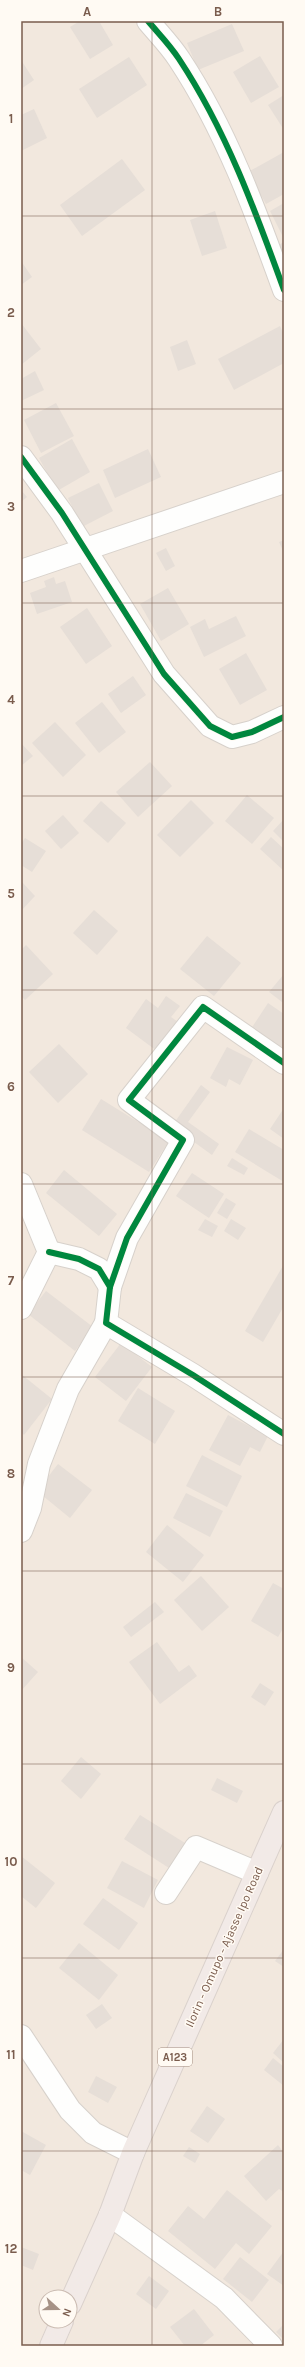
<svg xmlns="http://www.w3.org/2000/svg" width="305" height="2367" viewBox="0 0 305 2367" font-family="Karla,sans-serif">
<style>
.residential{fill:#f2e8de;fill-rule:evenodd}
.building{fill:#e6ded7}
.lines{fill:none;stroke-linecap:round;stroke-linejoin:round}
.street-casing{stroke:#d7d1cb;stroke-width:24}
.highway-casing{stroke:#dad1cc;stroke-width:24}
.street{stroke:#fefefd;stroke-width:22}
.highway{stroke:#f2eae7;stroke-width:22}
.cycleway-casing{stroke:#fffaf3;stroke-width:8}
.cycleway{stroke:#00873e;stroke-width:6}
.grid{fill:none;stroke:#7a5c4d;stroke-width:1;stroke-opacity:0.55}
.labels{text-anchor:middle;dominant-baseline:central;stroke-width:3;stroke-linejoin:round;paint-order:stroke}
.shield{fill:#fffaf3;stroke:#a28b7f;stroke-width:1}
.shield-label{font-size:11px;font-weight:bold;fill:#7a5c4d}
.street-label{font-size:12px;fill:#7a5c4d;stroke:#fffaf3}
.neatline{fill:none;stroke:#7a5c4d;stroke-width:1.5}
.grid-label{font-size:13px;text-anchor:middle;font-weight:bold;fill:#7a5c4d}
</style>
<rect width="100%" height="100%" fill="#f9f5f0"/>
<!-- residential -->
<path class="residential" d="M21 21H284V2346H21ZM46 2297H70V2321H46Z"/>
<!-- building -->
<g class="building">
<polygon points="80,21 99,21 113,45 90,59 70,27"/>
<polygon points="232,24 244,51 198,70 187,43"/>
<polygon points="260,56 279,87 251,103 233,72"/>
<polygon points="129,57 147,85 97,118 79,89"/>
<polygon points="21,60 34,80 21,89"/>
<polygon points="284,95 284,130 268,105"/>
<polygon points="34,109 47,138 21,151 21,115"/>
<polygon points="284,152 284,194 266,204 248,172"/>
<polygon points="122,159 145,190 82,236 60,205"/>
<polygon points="284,203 284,239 270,211"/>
<polygon points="215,211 227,248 202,256 190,220"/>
<polygon points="284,242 284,266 275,247"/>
<polygon points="21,261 32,277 21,285"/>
<polygon points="21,323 41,349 21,365"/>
<polygon points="280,326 284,335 284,363 234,390 218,359"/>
<polygon points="187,340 196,364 178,371 170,347"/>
<polygon points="35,371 44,390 21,401 21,379"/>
<polygon points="56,403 74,436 41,453 24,420"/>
<polygon points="72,439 90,472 57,491 39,458"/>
<polygon points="148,449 161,477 115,498 103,470"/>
<polygon points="99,483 113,511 82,527 68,498"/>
<polygon points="21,490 27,497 21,502"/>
<polygon points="284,540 284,553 279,542"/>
<polygon points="166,548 175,566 166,571 156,553"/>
<polygon points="54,577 56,584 65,581 72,602 37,614 30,593 46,587 44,581"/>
<polygon points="168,588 189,624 161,641 140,604"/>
<polygon points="87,608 112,646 86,664 60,627"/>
<polygon points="236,616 246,636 204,657 190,627 205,619 209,629"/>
<polygon points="246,653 267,690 240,705 219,669"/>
<polygon points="133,676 146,695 121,713 108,694"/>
<polygon points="102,702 126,732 99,753 75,723"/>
<polygon points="55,722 86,755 63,777 32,743"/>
<polygon points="21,743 33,756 21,766"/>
<polygon points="150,762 172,786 138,817 116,792"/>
<polygon points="247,795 274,818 252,844 225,821"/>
<polygon points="191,800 214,823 180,857 157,835"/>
<polygon points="101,801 126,823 108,843 83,821"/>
<polygon points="63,815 79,833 61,849 45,831"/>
<polygon points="284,819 284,842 273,831"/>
<polygon points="271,837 284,849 284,871 260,849"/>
<polygon points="25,838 46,851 32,872 21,865 21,844"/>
<polygon points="21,881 35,896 21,911"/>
<polygon points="94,910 118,931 97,955 73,933"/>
<polygon points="207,936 241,963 214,996 180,969"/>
<polygon points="26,945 53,974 25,1000 21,996 21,950"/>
<polygon points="284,974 284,1000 282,1002 269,992"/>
<polygon points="166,996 180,1006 171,1017 178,1022 157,1051 126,1028 146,999 158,1008"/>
<polygon points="268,1003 284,1014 284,1056 249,1032"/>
<polygon points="59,1044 88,1074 58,1103 29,1072"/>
<polygon points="227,1047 253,1060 240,1085 229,1079 226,1087 210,1078"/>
<polygon points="201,1085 210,1092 188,1122 219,1144 212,1155 172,1126"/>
<polygon points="101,1099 169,1141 149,1172 82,1130"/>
<polygon points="284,1108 284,1139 270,1129"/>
<polygon points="249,1129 284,1150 284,1182 235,1152"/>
<polygon points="232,1158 248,1168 244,1175 227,1166"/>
<polygon points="64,1170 117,1214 99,1236 46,1193"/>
<polygon points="192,1173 224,1194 209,1218 176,1196"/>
<polygon points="226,1198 236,1204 227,1219 217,1213"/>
<polygon points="205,1219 218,1226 212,1237 198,1230"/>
<polygon points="231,1219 246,1228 238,1240 224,1231"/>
<polygon points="284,1264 284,1306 263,1342 245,1331"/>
<polygon points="46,1291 93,1327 75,1351 28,1314"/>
<polygon points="121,1343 152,1367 126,1401 95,1377"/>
<polygon points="21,1374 52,1399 24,1435 21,1432"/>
<polygon points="138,1388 175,1411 155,1444 118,1421"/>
<polygon points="228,1415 268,1436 260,1452 250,1447 240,1466 209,1450"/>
<polygon points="202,1455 242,1476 227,1507 186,1486"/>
<polygon points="58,1464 92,1490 70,1518 37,1491"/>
<polygon points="186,1493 223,1511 210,1537 173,1518"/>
<polygon points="167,1525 204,1555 183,1582 146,1552"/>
<polygon points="201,1576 229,1607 202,1631 174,1600"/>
<polygon points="273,1583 284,1589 284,1627 278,1637 251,1621"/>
<polygon points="155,1602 164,1612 131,1637 123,1627"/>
<polygon points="157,1642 179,1672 189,1665 197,1676 160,1704 129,1662"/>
<polygon points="21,1657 38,1672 21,1691"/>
<polygon points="260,1683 274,1692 265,1706 251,1697"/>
<polygon points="81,1757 101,1774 81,1799 61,1781"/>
<polygon points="217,1778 243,1791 237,1803 211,1790"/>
<polygon points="140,1815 185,1843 169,1868 124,1839"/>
<polygon points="21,1856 55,1883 36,1908 21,1896"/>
<polygon points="122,1861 158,1880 144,1908 107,1888"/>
<polygon points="103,1898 138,1923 119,1950 83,1924"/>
<polygon points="79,1943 118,1975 99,2000 59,1968"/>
<polygon points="284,1949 284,1967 275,1961"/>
<polygon points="102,2004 112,2018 96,2029 86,2015"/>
<polygon points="284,2039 284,2063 273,2053"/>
<polygon points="273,2058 284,2067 284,2086 264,2070"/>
<polygon points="96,2076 117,2087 108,2103 88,2092"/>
<polygon points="207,2106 225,2119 208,2143 190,2131"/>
<polygon points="21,2131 46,2145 30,2175 21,2170"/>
<polygon points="278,2145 284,2153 284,2192 279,2189 266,2201 244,2176"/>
<polygon points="189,2147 200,2154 195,2163 183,2156"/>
<polygon points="227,2190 272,2226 249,2254 236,2243 215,2269 168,2231 188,2206 204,2219"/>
<polygon points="21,2247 39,2254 33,2270 21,2265"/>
<polygon points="284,2251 284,2286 267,2274"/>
<polygon points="240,2257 269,2280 252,2302 223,2279"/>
<polygon points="149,2276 169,2291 156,2309 136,2294"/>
<polygon points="194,2309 214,2335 200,2346 185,2346 170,2327"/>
<polygon points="284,2324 284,2340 276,2332"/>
</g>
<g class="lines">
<defs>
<g id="street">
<path d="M148 21C158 33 170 45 179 59 226 130 255 210 284 290"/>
<polyline points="21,457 62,513 164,674 210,726 232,737 252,732 284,717"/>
<polyline points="21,571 284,482"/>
<polyline points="21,1184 49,1252 21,1308"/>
<polyline points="49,1252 79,1259 99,1269 110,1287 127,1238 183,1140 129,1100 203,1007 284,1063"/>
<polyline points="110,1287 106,1323 193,1375 284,1434"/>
<polyline points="21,1531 30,1508 39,1464 68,1389 106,1323"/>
<polyline points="166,1893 196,1847 257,1873"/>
<polyline points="21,2036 70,2110 93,2133 133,2153"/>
<polyline points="110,2215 224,2298 271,2346"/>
</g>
<g id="highway">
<polyline points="70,2304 110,2215 133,2153 284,1812"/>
<polyline points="51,2346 62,2321"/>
</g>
</defs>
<!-- street casing -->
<use href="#street" class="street-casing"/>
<!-- highway casing -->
<use href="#highway" class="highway-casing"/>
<!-- street -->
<use href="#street" class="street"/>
<!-- highway -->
<use href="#highway" class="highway"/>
<defs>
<g id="cycleway">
<path d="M148 21C158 33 170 45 179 59 226 130 255 210 284 290"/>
<polyline points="21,457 62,513 164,674 210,726 232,737 252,732 284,717"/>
<polyline points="49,1252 79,1259 99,1269 110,1287 127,1238 183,1140 129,1100 203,1007 284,1063"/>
<polyline points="110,1287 106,1323 193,1375 284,1434"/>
</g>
</defs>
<!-- cycleway casing -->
<use href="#cycleway" class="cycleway-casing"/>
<!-- cycleway -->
<use href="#cycleway" class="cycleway"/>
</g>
<!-- grid -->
<path class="grid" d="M152 21V2346M21 216H284M21 409H284M21 603H284M21 796H284M21 990H284M21 1184H284M21 1377H284M21 1571H284M21 1764H284M21 1958H284M21 2151H284"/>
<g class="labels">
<!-- shield labels -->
<rect class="shield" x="158" y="2048" width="34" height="18" rx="3"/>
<g class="shield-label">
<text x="175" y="2057">A123</text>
</g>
<!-- street labels -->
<g class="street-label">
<text transform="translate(224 1947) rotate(-66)">Ilorin - Omupo - Ajasse Ipo Road</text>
</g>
</g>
<!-- border -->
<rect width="305" height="2367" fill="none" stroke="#fffaf3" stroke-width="44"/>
<!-- north arrow -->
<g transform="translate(58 2309) rotate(111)"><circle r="19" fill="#fffaf3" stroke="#cabbb1"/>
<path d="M0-3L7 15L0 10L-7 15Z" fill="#a69286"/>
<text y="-6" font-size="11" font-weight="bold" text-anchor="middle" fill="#7a5c4d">N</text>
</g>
<rect x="22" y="22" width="261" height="2323" class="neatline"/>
<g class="grid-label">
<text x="87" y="16">A</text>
<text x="218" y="16">B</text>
<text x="11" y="123">1</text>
<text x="11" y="317">2</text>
<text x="11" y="511">3</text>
<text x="11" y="704">4</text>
<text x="11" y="898">5</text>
<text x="11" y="1091">6</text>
<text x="11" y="1285">7</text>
<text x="11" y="1478">8</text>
<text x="11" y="1672">9</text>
<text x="11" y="1866">10</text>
<text x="11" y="2059">11</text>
<text x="11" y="2253">12</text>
</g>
</svg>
